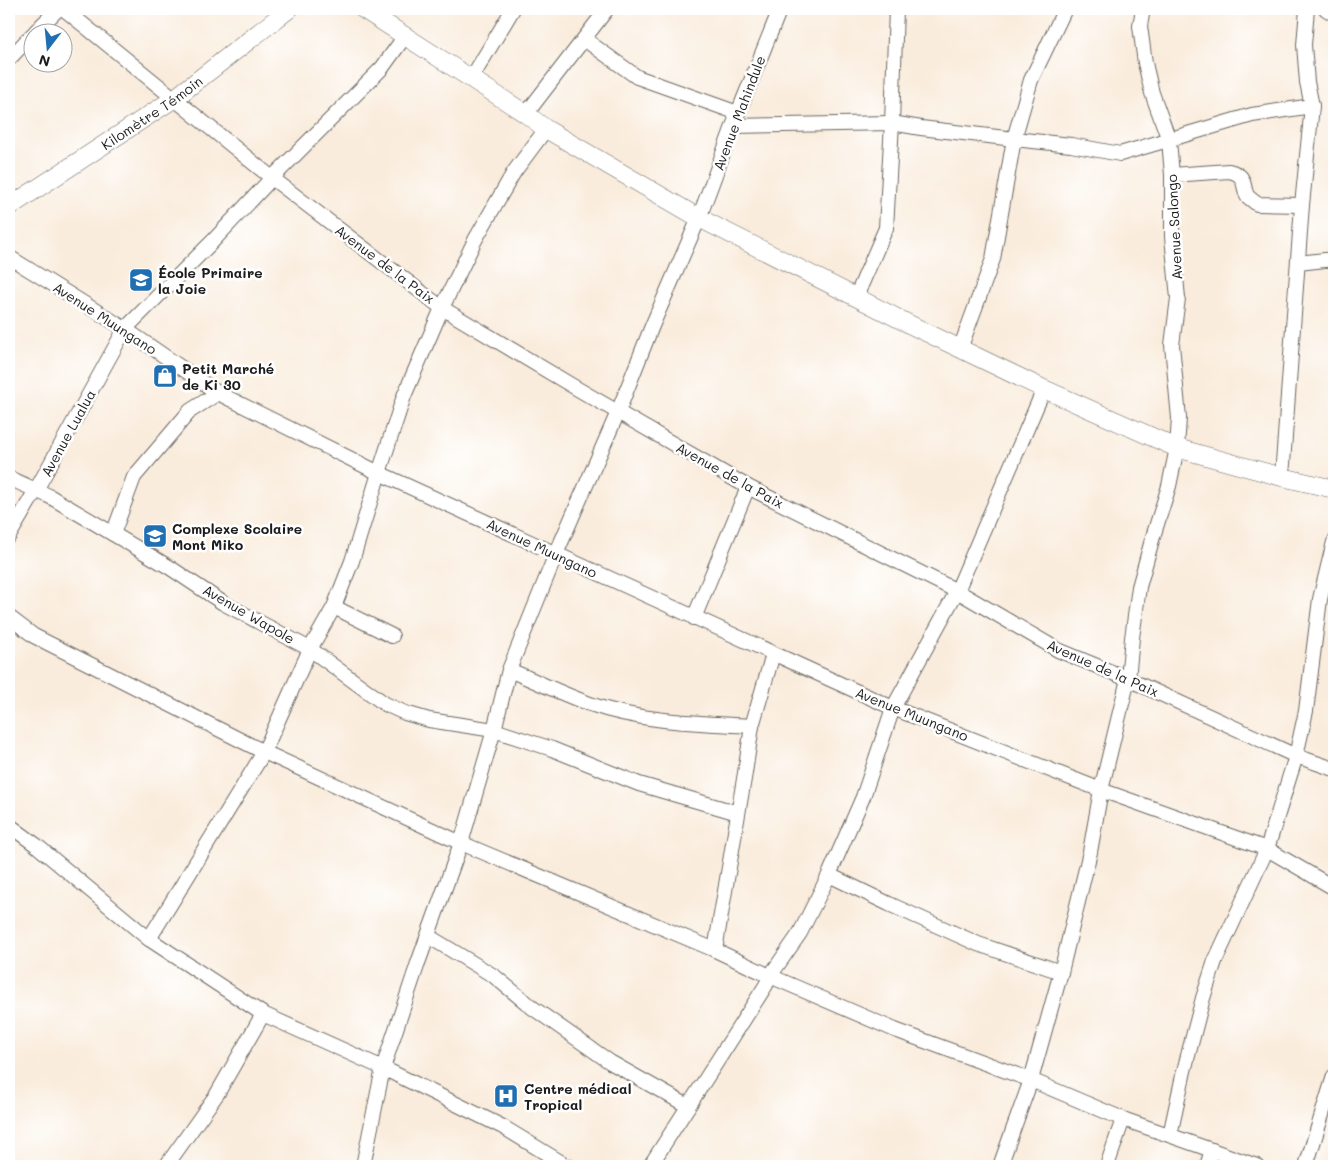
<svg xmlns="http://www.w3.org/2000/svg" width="1343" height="1175" viewBox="0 0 1343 1175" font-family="Mali,sans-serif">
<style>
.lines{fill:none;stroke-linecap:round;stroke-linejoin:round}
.minor-casing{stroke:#69655f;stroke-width:16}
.major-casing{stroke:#69655f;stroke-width:19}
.minor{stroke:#fff;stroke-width:14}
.major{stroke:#fff;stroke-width:18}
.labels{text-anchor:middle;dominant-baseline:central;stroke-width:5;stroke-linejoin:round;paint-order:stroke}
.street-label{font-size:14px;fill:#1c1c1c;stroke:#fff}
.poi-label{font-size:14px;font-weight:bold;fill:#1c1c1c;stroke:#fff;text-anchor:start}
</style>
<rect width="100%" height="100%" fill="#fff"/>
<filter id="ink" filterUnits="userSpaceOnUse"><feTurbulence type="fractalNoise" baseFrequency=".02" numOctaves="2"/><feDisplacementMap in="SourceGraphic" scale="10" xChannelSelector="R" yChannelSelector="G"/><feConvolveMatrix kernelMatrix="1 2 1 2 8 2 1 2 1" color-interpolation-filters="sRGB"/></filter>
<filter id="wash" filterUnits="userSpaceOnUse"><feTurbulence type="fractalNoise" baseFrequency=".0096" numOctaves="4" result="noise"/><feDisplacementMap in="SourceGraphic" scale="20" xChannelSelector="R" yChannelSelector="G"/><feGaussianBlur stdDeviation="1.12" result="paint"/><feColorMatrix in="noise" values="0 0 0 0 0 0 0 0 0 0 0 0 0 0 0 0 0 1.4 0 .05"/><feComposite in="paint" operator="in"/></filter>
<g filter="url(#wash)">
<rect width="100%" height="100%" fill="#f9ecdc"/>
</g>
<g filter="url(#ink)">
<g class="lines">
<defs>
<g id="minor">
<polyline points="64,9 272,178 442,308 576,388 748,487 957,591 1058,650 1128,679 1296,756 1334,769"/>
<polyline points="1326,9 1334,14"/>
<polyline points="35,32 58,9"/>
<polyline points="584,39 637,77 738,113"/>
<polyline points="9,59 32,35"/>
<polyline points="471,79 513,9"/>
<polyline points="526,114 607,9"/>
<polyline points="733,126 892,123 921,128 1014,139 1071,145 1120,154 1252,115 1312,106"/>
<path d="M1172 175 1229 171C1246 175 1242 183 1247 196L1257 204 1302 205"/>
<polyline points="9,257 125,329 218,393 379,473 893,708 1101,790 1267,849 1334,888"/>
<polyline points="1298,263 1334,259"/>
<polyline points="856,297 886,228 892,123 896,9"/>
<polyline points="960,349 993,259 1014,139 1031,80 1065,9"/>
<polyline points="1282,477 1302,205 1312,106 1307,82 1304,45 1307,9"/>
<polyline points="9,478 49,496 169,567 223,603 310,649 385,704 405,713 429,720 494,730 552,749 639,784 738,813"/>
<polyline points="113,534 134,477 190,411 218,393"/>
<polyline points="9,536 36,490 125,329 212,242 272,178 382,68 405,36"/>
<polyline points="334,607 392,636"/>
<polyline points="9,617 34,636 264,752 461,843 715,950 770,976 895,1030 1031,1080 1123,1119 1257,1166"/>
<polyline points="694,618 748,487"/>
<path d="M509 670C536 681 562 694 590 704 640 722 699 723 752 726"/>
<polyline points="9,825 36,845 149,939 263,1014 383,1068 503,1127 567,1166"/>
<polyline points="829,875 889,904 978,944 1061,972"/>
<polyline points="428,936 494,976 533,1008 610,1062 688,1106"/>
<polyline points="149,939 264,752 310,649 334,607 352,561 379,473 404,396 442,308 475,240 514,172 546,129"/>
<polyline points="715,950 745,773 752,726 773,654"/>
<polyline points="1170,1135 1184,1071 1203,998 1215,961 1267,849 1296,756 1306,711 1320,599 1334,542"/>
<polyline points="166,1166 217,1094 263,1014"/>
<polyline points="363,1166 383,1068 418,963 461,843 494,730 509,670 556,554 618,412 652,326 699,218 738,113 780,9"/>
<polyline points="650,1166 766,985 770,976 800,933 829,875 863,797 893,708 957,591 1044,389"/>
<polyline points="1000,1166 1031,1080 1061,972 1090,852 1101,790 1128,679 1132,638 1139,587 1152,540 1169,486 1177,448 1179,418 1172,345 1178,298 1172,237 1172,175 1169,140 1152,93 1145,63 1140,26 1143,9"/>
<polyline points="1107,1166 1123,1119"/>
<polyline points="1207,1166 1212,1150"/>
<polyline points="1306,1166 1334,1076"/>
</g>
<g id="major">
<polyline points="363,9 526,114 546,129 699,218 913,326 1044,389 1177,448 1282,477 1334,489"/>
<path id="s1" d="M9 207 175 98 289 9"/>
</g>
</defs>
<!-- minor casing -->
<use href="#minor" class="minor-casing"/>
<!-- major casing -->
<use href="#major" class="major-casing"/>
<!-- minor -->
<use href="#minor" class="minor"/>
<!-- major -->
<use href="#major" class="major"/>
</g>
</g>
<!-- icons -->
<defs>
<symbol id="school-square" viewBox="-11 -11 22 22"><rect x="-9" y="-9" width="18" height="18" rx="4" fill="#1f6fb2" stroke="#fff"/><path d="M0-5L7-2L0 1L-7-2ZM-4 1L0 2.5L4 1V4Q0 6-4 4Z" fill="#fff"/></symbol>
<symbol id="shop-square" viewBox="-11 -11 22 22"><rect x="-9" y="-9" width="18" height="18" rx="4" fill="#1f6fb2" stroke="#fff"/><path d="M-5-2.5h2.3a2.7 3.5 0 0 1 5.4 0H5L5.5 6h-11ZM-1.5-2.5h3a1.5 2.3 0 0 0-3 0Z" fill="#fff"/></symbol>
<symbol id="hospital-square" viewBox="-11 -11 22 22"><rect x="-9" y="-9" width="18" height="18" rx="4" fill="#1f6fb2" stroke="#fff"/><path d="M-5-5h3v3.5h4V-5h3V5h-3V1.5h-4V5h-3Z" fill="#fff"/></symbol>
</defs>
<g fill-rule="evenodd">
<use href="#school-square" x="127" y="266" width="28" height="28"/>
<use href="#shop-square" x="151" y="362" width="28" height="28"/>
<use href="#school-square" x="141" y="522" width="28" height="28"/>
<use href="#hospital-square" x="492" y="1082" width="28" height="28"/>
</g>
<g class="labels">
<!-- street labels -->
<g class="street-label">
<text stroke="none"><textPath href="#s1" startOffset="171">Kilomètre Témoin</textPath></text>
<text transform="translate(739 113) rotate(-69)">Avenue Mahindule</text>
<text transform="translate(1174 227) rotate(-93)">Avenue Salongo</text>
<text transform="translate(385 264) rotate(37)">Avenue de la Paix</text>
<text transform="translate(105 318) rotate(33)">Avenue Muungano</text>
<text transform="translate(68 433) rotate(-61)">Avenue Lualua</text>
<text transform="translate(730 475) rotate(29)">Avenue de la Paix</text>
<text transform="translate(542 548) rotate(25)">Avenue Muungano</text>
<text transform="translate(249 614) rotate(30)">Avenue Wapole</text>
<text transform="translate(1103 668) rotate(24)">Avenue de la Paix</text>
<text transform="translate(912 714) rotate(22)">Avenue Muungano</text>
</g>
<!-- poi labels -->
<g class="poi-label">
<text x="158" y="272">École Primaire<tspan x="158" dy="16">la Joie</tspan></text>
<text x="182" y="368">Petit Marché<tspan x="182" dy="16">de Ki 30</tspan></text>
<text x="172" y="528">Complexe Scolaire<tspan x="172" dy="16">Mont Miko</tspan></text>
<text x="524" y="1088">Centre médical<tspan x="524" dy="16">Tropical</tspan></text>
</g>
</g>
<!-- margin -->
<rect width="1343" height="1175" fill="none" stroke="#fff" stroke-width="30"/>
<!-- north arrow -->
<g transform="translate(48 48) rotate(196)"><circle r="24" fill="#ffffff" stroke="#a4a4a4"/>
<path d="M0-4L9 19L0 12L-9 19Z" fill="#1f6fb2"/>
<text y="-8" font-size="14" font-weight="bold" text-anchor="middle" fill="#1c1c1c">N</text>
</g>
</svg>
